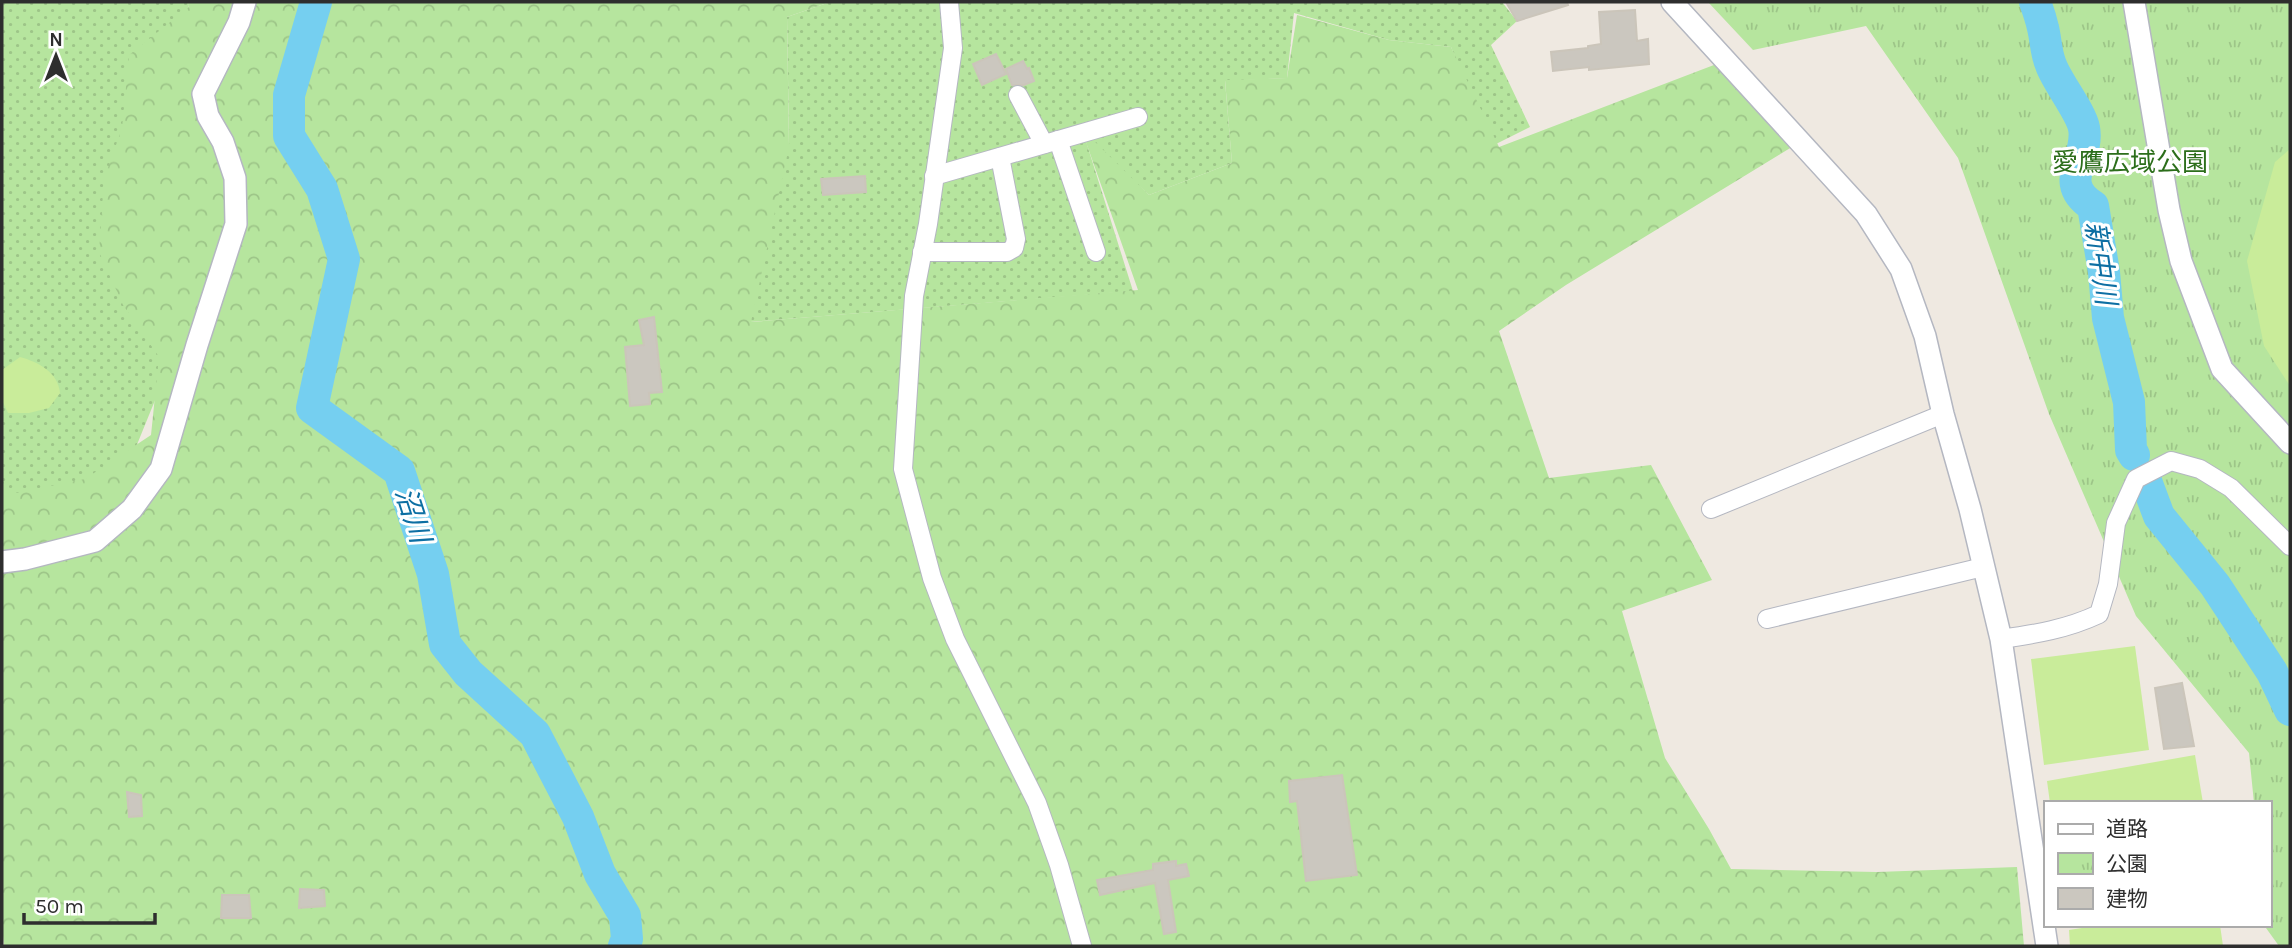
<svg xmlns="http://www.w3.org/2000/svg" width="2292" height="948" viewBox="0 0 2292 948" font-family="Karla,'Noto Sans JP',sans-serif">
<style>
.grass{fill:url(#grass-dots)}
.forest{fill:url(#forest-crowns)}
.park{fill:url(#park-tufts)}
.pitch{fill:#c9ec9a}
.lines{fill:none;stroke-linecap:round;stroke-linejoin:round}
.river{stroke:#75cff0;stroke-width:32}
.building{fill:#cbc7bf;stroke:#cbc5ba;stroke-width:2}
.minor-casing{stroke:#b4b7c1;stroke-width:20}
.tertiary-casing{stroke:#b4b7c1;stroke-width:24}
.minor{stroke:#fff;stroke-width:18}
.tertiary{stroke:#fff;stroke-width:21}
.labels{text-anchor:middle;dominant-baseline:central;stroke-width:6;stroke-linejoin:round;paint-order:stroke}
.park-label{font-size:26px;fill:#2c6e1b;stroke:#fff}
.water-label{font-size:28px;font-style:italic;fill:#0d6fa3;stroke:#fff}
</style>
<defs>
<pattern id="grass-dots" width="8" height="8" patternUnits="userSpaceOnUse" patternTransform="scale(1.75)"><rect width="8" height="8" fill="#b6e59e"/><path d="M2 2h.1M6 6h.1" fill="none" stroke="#9dc588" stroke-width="1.8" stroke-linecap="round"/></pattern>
<pattern id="forest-crowns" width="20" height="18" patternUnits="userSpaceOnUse" patternTransform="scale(1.75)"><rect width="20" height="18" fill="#b6e59e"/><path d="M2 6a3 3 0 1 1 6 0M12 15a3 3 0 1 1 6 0" fill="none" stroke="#9dc588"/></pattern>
<pattern id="park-tufts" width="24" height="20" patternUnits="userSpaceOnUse" patternTransform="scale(1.75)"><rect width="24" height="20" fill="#b6e59e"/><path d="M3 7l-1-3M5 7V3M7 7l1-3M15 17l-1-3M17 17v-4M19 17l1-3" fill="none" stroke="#9dc588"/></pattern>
</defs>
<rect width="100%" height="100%" fill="#efe9e1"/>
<!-- grass -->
<g class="grass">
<polygon points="2,2 189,2 171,361 99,538 2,552"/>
<polygon points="830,2 1502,2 1517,21 1491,45 1530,127 1492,146 1451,47 1389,40 1294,13 1287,78 1225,81 1232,163 1149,195 1084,135 1133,291 750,322 789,141 787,17"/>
</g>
<!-- forest -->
<polygon class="forest" points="189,2 830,2 787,17 789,147 751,322 1138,290 1081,128 1149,195 1232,163 1225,80 1287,78 1297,15 1389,40 1451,47 1499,147 1727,60 1800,142 1566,285 1499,331 1549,478 1651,465 1712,580 1622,611 1665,758 1709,829 1731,869 1877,872 2017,867 2024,946 4,946 2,925 2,480 11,494 85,479 151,435 159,357 123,305 99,252 104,179 122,128 129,55 189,7"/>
<!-- park -->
<polygon class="park" points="1708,2 2290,2 2290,946 2279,946 2266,928 2266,925 2269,925 2269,803 2254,803 2249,753 2136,616 2049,414 1958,158 1866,26 1753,50"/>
<!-- pitch -->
<g class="pitch">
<polygon points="2290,149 2290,386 2264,346 2247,261 2275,162"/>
<path d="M20 357C38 362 58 372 60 393L49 408 29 413H8L2 400V370Z"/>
<polygon points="2135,646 2149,750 2044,765 2031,659"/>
<polygon points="2195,755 2203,803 2050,803 2047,781"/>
<polygon points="2101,925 2220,925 2223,946 2070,946 2069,930"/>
</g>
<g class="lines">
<!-- river -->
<g class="river">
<polyline points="316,2 289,95 289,136 322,189 344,259 312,408 399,471 433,574 445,644 468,673 535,734 578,817 600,874 625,916 627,939 624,946"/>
<path d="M2035 2C2038 10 2041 19 2043 28 2046 40 2046 54 2051 65 2057 82 2081 112 2084 128 2090 159 2056 182 2093 206L2104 272 2108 318 2129 402 2131 450 2134 455"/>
<polyline points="2146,481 2159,516 2215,585 2272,672 2290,710"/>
</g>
</g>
<!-- building -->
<g class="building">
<polygon points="1506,2 1567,2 1568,5 1517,21"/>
<polygon points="1635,10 1637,41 1648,39 1649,64 1589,70 1589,67 1553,71 1551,52 1588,48 1588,46 1601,44 1599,12"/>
<polygon points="996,54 1006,74 982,85 973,64"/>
<polygon points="1023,61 1027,69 1029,68 1034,81 1024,85 1012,85 1006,69"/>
<polygon points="865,176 866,192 823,195 821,179"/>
<polygon points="654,317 662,392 649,393 650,404 630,406 625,347 644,345 639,320"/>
<polygon points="2182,683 2194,746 2164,749 2155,688"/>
<polygon points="1342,775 1357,875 1306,881 1297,801 1290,802 1289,781"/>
<polygon points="127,792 141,795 142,816 129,817"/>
<polygon points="1176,861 1176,866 1186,864 1189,876 1168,880 1176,932 1164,934 1155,883 1100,895 1097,880 1153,870 1153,864"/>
<polygon points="300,889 324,890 325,906 299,908"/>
<polygon points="222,895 249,895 251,918 221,918"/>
</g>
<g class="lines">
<defs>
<g id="minor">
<polyline points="949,2 953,48 928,224 914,296 903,469 932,578 955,639 1037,803 1059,865 1082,946"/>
<polyline points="1018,95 1044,144"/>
<polyline points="1058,140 1096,252"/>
<polyline points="934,176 1138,117"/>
<polyline points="922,252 1007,252 1014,248 1016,239 1000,157"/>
<polyline points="1711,509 1943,414"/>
<polyline points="1767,619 1983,567"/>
<path d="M2001 639C2036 634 2067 629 2099 614L2108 584 2116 523 2136 479 2171 461 2200 469 2231 488 2290 546"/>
</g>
<g id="tertiary">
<polyline points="1672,2 1866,214 1901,269 1925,336 1943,414 1970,509 2001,639 2047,946"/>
<polyline points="2134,2 2169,210 2181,261 2222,369 2290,443"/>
<polyline points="2,562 25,559 95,541 132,509 161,469 197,345 236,224 235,178 223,142 208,116 203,94 239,22 245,2"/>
</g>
</defs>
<!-- minor casing -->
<use href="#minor" class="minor-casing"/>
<!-- tertiary casing -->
<use href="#tertiary" class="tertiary-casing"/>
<!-- minor -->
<use href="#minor" class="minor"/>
<!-- tertiary -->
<use href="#tertiary" class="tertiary"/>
</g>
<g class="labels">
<!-- park labels -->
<g class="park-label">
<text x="2130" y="162">愛鷹広域公園</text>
</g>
<!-- water labels -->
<g class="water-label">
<text transform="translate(2101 263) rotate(82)">新中川</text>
<text transform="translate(413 515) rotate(72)">沼川</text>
</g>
</g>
<!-- border -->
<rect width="2292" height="948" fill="none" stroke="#2e2e2e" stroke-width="7"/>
<!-- legend -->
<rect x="2044" y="801" width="228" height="126" fill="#ffffff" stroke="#ababab" stroke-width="2"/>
<rect x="2058" y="824" width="35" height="10" fill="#ffffff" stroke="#ababab" stroke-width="2"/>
<text x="2106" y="836" font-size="21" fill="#2e2e2e">道路</text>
<rect x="2058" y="853" width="35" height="21" fill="url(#park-tufts)" stroke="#ababab" stroke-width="2"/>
<text x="2106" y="871" font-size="21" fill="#2e2e2e">公園</text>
<rect x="2058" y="888" width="35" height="21" fill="#cbc7bf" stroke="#ababab" stroke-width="2"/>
<text x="2106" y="906" font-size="21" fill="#2e2e2e">建物</text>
<!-- north arrow -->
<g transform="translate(56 56)" stroke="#ffffff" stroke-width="5" paint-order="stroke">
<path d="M0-5L12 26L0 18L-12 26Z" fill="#2e2e2e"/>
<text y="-10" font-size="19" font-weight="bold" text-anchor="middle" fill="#2e2e2e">N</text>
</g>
<!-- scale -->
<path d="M24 913v10h131v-10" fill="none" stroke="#2e2e2e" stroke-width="3.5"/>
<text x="35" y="913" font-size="21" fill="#2e2e2e" stroke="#ffffff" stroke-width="5" paint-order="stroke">50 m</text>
</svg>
